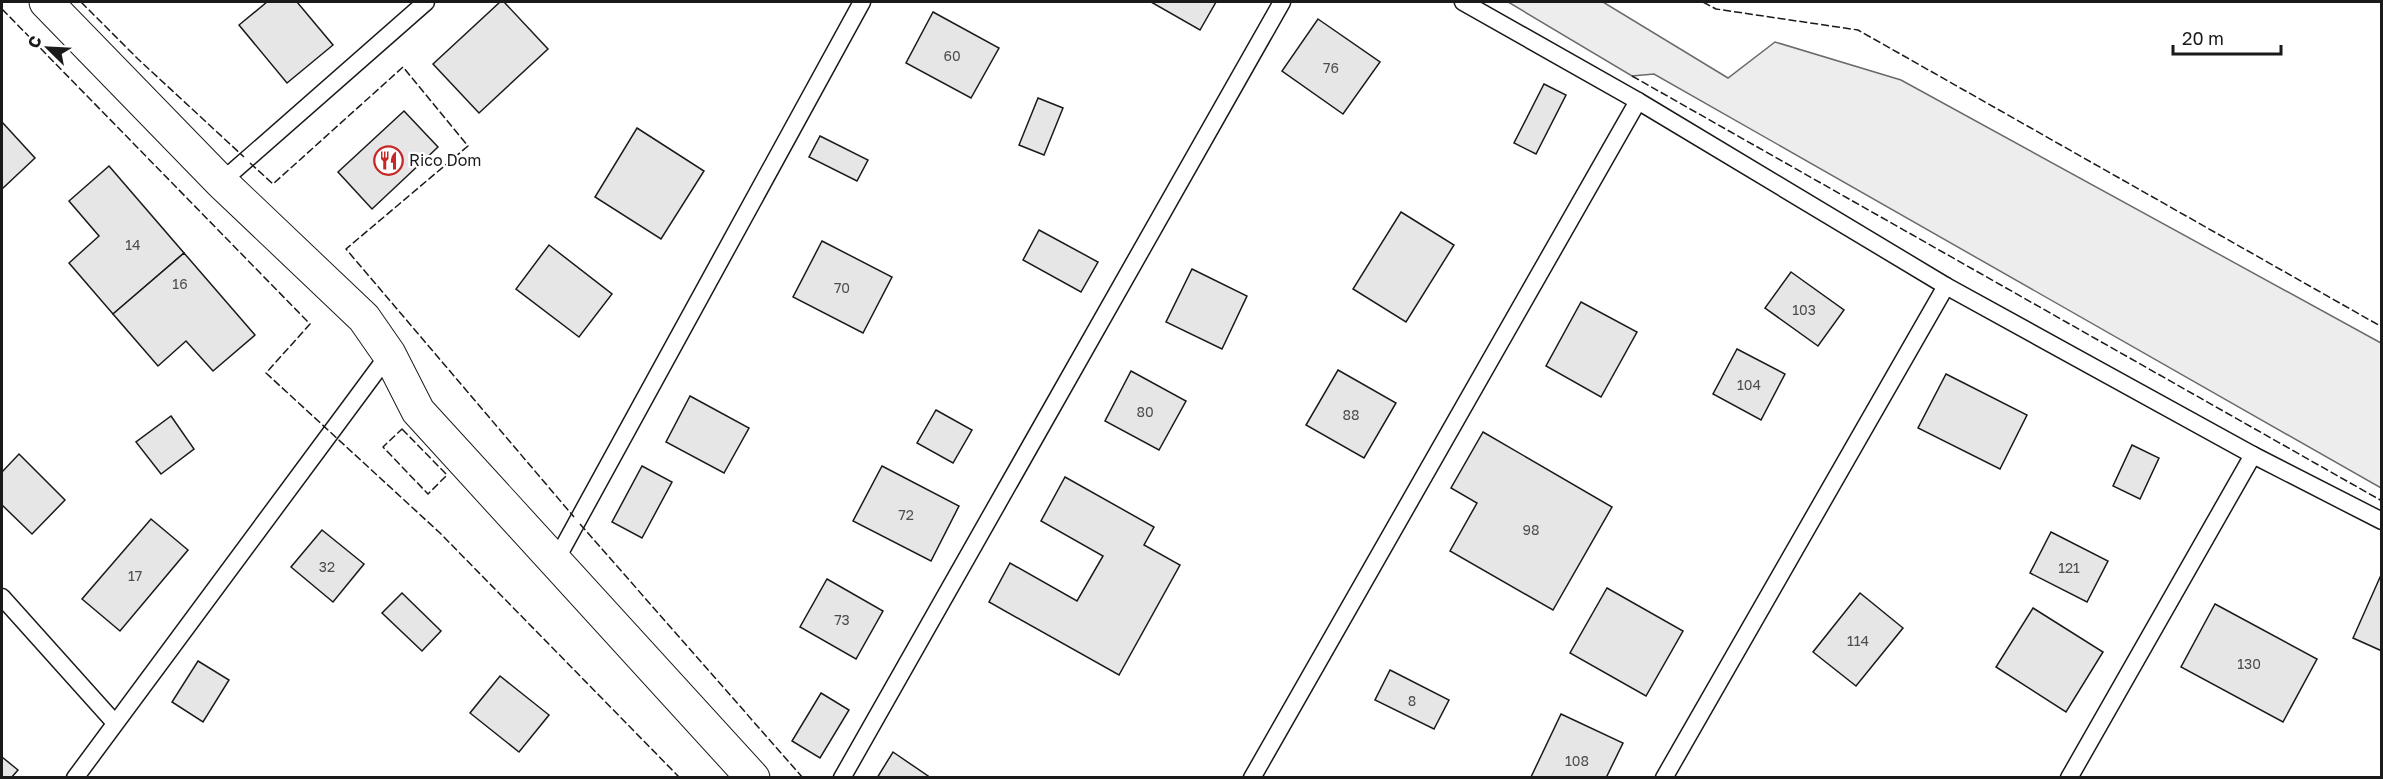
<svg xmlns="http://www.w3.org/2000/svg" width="2383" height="779" viewBox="0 0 2383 779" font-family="'Golos Text',sans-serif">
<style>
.built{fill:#ededed;stroke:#6a6a6a;stroke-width:1.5}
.building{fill:#e6e6e6;stroke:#1a1a1a;stroke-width:1.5}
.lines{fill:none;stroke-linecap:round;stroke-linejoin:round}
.lane-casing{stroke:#1a1a1a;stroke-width:19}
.secondary-casing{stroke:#1a1a1a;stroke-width:35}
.lane{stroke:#fff;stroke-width:16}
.secondary{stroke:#fff;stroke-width:33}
.fence{stroke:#1a1a1a;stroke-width:1.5;stroke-dasharray:8 3;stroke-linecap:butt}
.labels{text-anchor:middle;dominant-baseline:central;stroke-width:4.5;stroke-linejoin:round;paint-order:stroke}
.number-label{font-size:14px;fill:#4d4d4d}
.poi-label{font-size:16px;fill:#1a1a1a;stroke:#fff;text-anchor:start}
</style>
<rect width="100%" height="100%" fill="#fff"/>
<!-- built -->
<polygon class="built" points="1508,2 1603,2 1728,78 1775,42 1901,80 2381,343 2381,488 1654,74 1632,76"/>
<!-- building -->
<g class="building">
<polygon points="267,2 297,2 333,45 287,83 239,25"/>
<polygon points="500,2 504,2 548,49 479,113 433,64"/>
<polygon points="1151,2 1216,2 1200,30"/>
<polygon points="933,12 999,48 971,98 906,63"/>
<polygon points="1318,19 1380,62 1343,114 1282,71"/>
<polygon points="1544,84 1566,95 1536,154 1514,143"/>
<polygon points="1038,98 1063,108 1044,155 1019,145"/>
<polygon points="404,111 438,147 372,209 338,172"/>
<polygon points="2,122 35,158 2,189"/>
<polygon points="637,128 704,171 661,239 595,197"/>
<polygon points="820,136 868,160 857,181 809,157"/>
<polygon points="109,166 184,253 113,314 69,263 99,236 69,201"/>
<polygon points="1401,212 1454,245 1406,322 1353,289"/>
<polygon points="1039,230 1098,262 1081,292 1023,260"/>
<polygon points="822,241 892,277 863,333 793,297"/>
<polygon points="549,245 612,294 579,337 516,289"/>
<polygon points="184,253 255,335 213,371 186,341 158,366 113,314"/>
<polygon points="1192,269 1247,296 1222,349 1166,322"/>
<polygon points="1791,272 1844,310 1818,346 1765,308"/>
<polygon points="1581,302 1637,332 1601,397 1546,366"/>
<polygon points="1737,349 1785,374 1761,420 1713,394"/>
<polygon points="1338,370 1396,403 1364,458 1306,425"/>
<polygon points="1131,371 1186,401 1159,450 1105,421"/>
<polygon points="1946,374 2027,415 2000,469 1918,428"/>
<polygon points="690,396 749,428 724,473 666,442"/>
<polygon points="936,410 972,430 953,463 917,443"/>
<polygon points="171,416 194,449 161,474 136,442"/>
<polygon points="1483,432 1612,507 1553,610 1450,551 1477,503 1451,488"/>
<polygon points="2132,445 2159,458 2140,499 2113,486"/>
<polygon points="19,454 65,500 32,534 2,505 2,472"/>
<polygon points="642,466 672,482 642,538 612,522"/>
<polygon points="882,466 959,506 931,561 853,521"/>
<polygon points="1065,477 1154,527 1144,545 1180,565 1119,675 989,602 1010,563 1077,601 1103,556 1041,521"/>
<polygon points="151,519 188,550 120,631 82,599"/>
<polygon points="322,530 364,564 333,602 291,567"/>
<polygon points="2051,532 2108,561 2087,602 2030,573"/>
<polygon points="2381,575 2382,576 2382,651 2353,638"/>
<polygon points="827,579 883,611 856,659 800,627"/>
<polygon points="1607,588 1683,631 1646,696 1570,653"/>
<polygon points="402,593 441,631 422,651 382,613"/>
<polygon points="1860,593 1903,628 1856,686 1813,652"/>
<polygon points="2215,604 2317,659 2283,722 2181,667"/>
<polygon points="2033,608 2103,652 2066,712 1996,667"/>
<polygon points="198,661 229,680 203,722 172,702"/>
<polygon points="1390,670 1449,700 1434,729 1375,700"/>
<polygon points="500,676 549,715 519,752 470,713"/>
<polygon points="821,693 849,710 820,758 792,741"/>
<polygon points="1561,714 1623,743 1606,778 1531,777"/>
<polygon points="893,752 931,778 877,778"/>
<polygon points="2,757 18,770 11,778 2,778"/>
</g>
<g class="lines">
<defs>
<g id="lane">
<polyline points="1463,2 1638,101"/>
<polyline points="221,182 426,2"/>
<polyline points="1946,286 2253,455"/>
<polyline points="555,562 862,2"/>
<polyline points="2,597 115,723"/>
<polyline points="75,778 389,354"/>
<polyline points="842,778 1282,2"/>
<polyline points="1252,778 1638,101 1946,286 1664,778"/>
<polyline points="2069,778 2253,455 2382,521"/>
</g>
<polyline id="secondary" points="46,2 221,182 364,318 389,354 418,411 753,778"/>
</defs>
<!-- lane casing -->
<use href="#lane" class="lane-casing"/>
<!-- secondary casing -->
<use href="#secondary" class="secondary-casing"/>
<!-- lane -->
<use href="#lane" class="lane"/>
<!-- secondary -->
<use href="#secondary" class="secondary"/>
<!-- fence -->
<g class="fence">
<polyline points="81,2 138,59 244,157"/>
<polyline points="1703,2 1716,9 1858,30 2382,327"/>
<polyline points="2,9 310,324 266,373 440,533 680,778"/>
<polyline points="1632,76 2382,501"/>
<polyline points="250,163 273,184 403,67 468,146 346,249 574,517"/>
<polygon points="402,429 447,475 428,494 383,447"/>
<polyline points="580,524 803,778"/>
</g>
</g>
<!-- icons -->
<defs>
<symbol id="restaurant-ring" viewBox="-11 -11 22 22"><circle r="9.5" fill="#fff" stroke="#c62828" stroke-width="1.5"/><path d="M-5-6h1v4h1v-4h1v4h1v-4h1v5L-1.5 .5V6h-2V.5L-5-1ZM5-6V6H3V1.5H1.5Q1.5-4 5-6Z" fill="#c62828"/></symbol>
</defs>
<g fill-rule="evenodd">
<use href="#restaurant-ring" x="372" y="144" width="33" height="33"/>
</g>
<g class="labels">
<!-- number labels -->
<g class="number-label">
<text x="952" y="55">60</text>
<text x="1331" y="67">76</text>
<text x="133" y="244">14</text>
<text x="180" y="283">16</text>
<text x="842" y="287">70</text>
<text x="1804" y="309">103</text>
<text x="1749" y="384">104</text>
<text x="1145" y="411">80</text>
<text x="1351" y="414">88</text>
<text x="906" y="514">72</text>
<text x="1531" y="529">98</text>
<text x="327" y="566">32</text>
<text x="2069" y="567">121</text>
<text x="135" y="575">17</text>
<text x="842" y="619">73</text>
<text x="1858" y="640">114</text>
<text x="2249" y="663">130</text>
<text x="1412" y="700">8</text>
<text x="1577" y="760">108</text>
</g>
<!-- poi labels -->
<g class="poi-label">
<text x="409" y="160">Rico Dom</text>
</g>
</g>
<!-- border -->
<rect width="2383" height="779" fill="none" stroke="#1a1a1a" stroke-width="6"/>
<!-- north arrow -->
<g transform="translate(48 48) rotate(294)" stroke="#ffffff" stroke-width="4.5" paint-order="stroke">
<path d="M0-4.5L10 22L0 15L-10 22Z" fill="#1a1a1a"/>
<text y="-9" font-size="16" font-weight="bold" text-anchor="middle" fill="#1a1a1a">С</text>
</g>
<!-- scale -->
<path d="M2173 45v9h108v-9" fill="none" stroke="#1a1a1a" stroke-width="3"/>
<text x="2182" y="45" font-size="18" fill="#1a1a1a" stroke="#ffffff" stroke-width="4.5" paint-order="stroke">20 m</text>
</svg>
